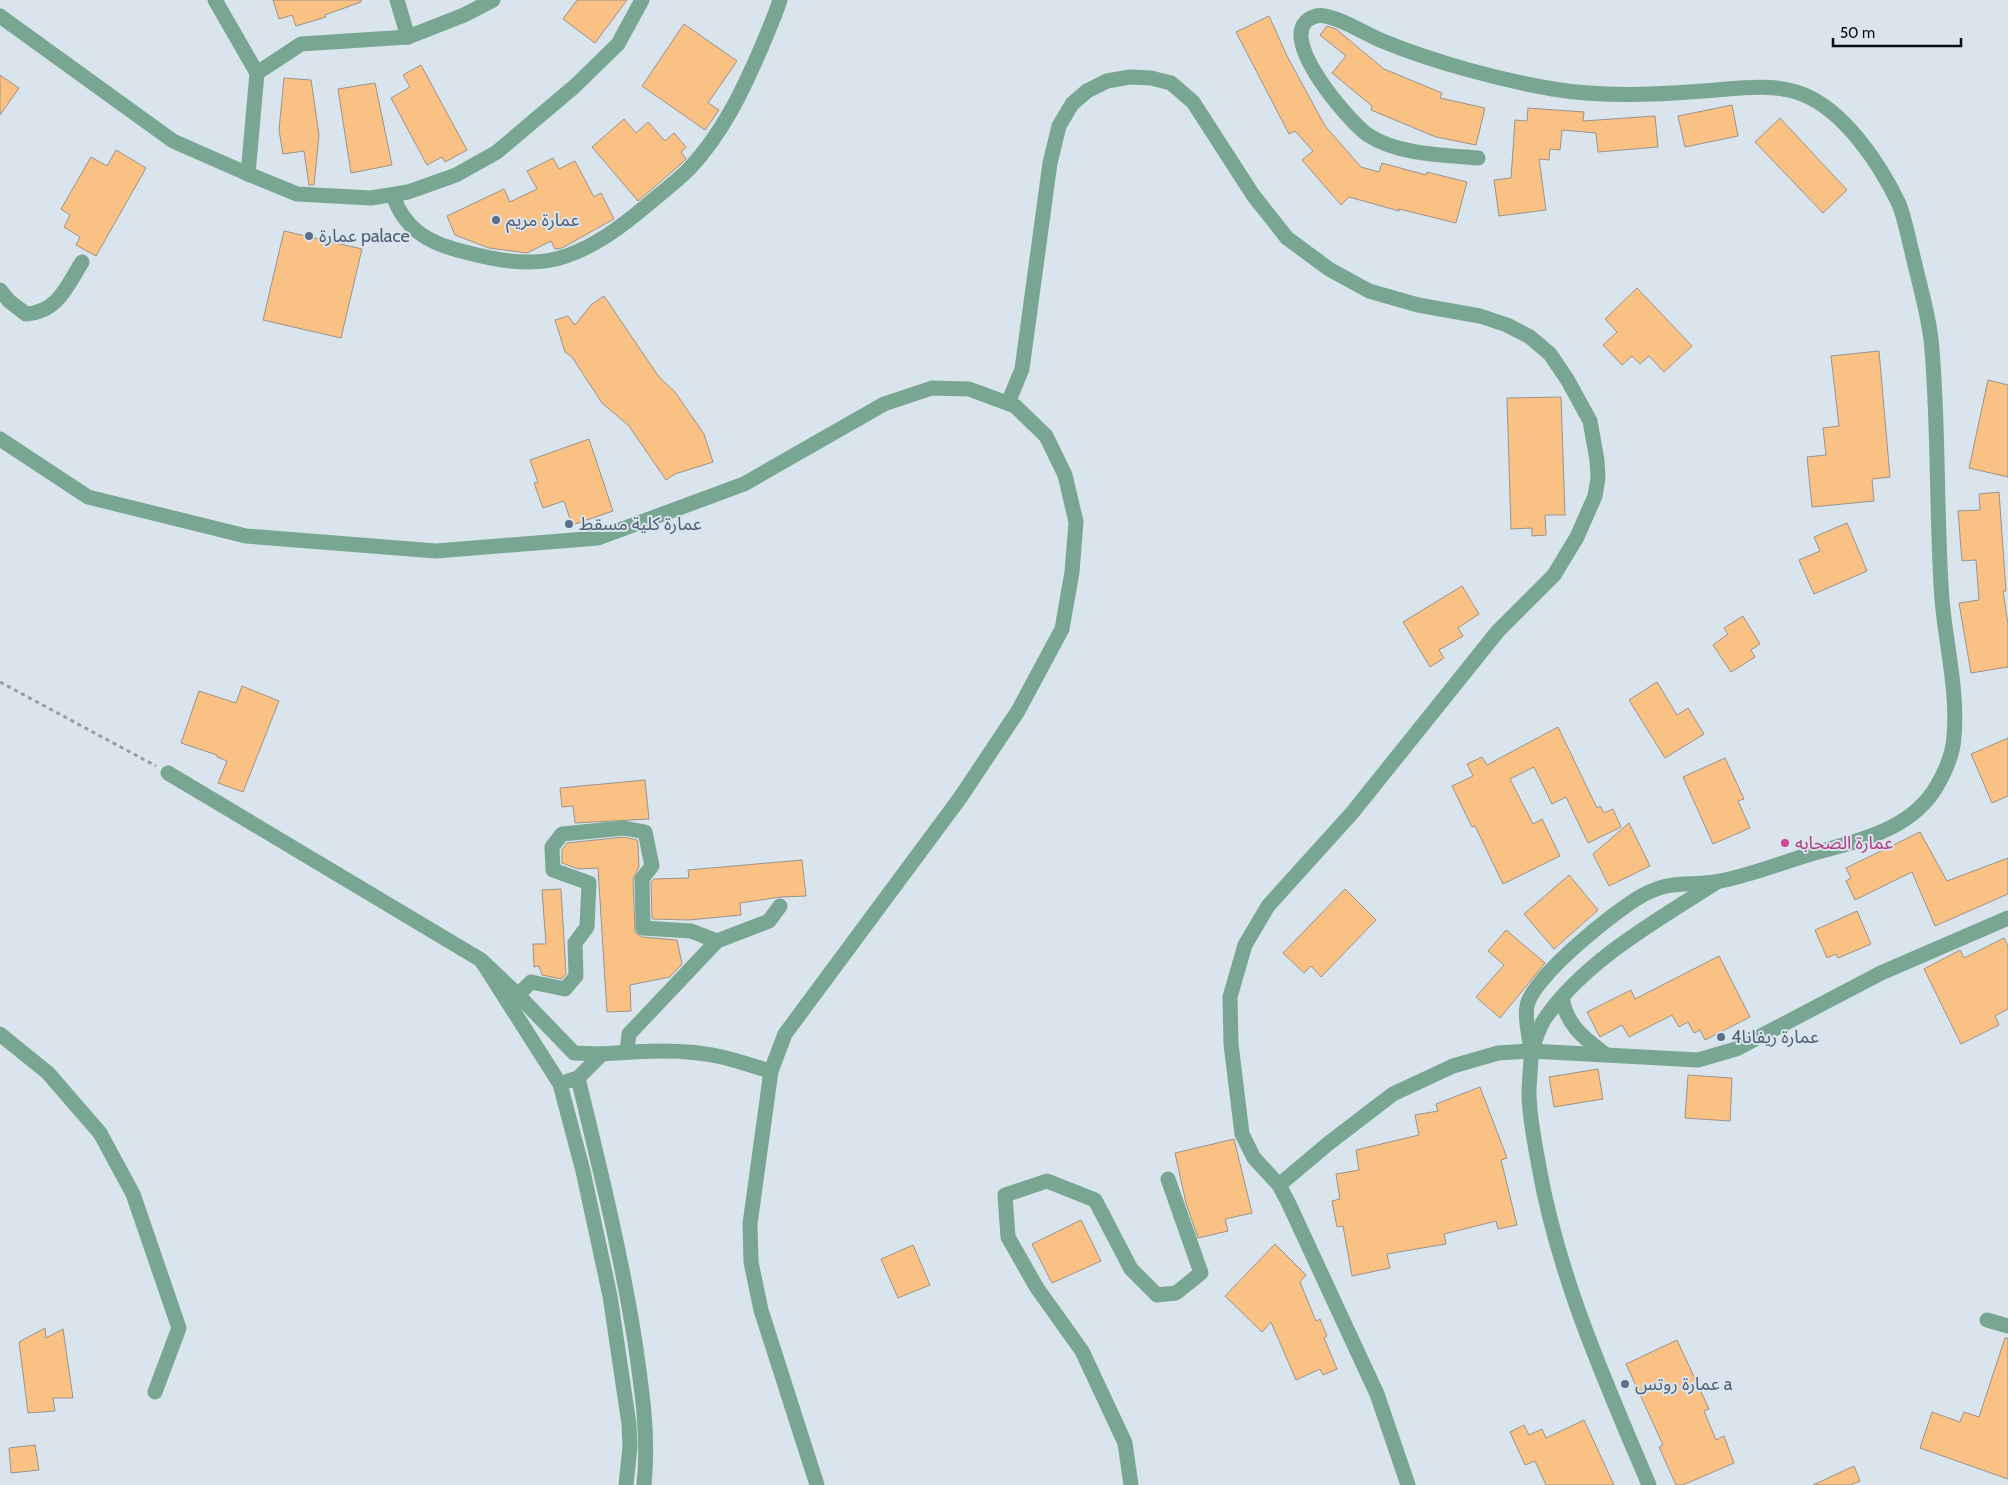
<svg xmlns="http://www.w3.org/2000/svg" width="2008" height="1485" viewBox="0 0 2008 1485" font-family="Cabin,'Noto Sans Arabic',sans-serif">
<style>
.building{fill:#fac184;stroke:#9b938b}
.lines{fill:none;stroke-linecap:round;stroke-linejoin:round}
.path{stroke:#959da3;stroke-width:3;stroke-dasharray:4 4;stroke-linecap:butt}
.minor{stroke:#78a693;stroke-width:15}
.service-dot{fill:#5c6f8a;stroke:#dae4ec;stroke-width:2}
.hotel-dot{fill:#d1479c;stroke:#dae4ec;stroke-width:2}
.labels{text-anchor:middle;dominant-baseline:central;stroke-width:4;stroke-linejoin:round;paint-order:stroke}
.service-label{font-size:18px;fill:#4e5e75;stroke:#dae4ec;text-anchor:start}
.hotel-label{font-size:18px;fill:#b23c85;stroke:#dae4ec;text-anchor:start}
</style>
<rect width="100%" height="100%" fill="#dae4ec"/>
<!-- building -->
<g class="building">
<polygon points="273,0 361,0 361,2 325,15 326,17 296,26 292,15 279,19"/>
<polygon points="577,0 627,0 595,43 563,19"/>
<polygon points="1269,16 1287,56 1325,126 1361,167 1379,172 1382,163 1426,175 1427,172 1467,182 1456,223 1399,209 1399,211 1349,197 1341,205 1302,160 1313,151 1295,131 1289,134 1236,32"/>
<polygon points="684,24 737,61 708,103 719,110 705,130 642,86"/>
<polygon points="1327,26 1336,29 1384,69 1442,93 1440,98 1485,108 1476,145 1436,137 1371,110 1372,106 1332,73 1346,56 1320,35"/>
<polygon points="421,65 467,150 445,162 442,157 427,165 391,98 410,87 403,75"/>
<polygon points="0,75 19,88 0,115"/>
<polygon points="284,78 311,80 319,135 314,185 309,185 304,151 283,154 279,130"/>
<polygon points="375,83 392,165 351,173 338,89"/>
<polygon points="1732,105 1738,136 1685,147 1678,116"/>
<polygon points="1528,108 1584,112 1583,121 1655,116 1658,147 1598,152 1596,133 1562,130 1560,150 1550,149 1549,160 1539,159 1546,210 1499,216 1494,180 1511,178 1515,120 1527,121"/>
<polygon points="1780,118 1847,190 1823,213 1755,142"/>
<polygon points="624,119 636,133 648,122 665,141 674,133 686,147 681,152 686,159 682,163 638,201 592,147"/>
<polygon points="116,150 146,168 96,256 76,245 80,237 64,227 70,215 61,209 91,157 107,166"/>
<polygon points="553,158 559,169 575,161 594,197 601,193 614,219 562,248 555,249 551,241 527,253 489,248 455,235 447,216 504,189 510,202 537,189 527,171"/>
<polygon points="284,231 362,249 341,338 263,320"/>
<polygon points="1637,288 1692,346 1664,372 1649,356 1640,364 1632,356 1622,365 1603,345 1617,332 1605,319"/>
<polygon points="604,296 659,377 675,392 704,434 713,462 675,474 666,480 629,426 602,403 572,357 565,352 555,320 568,316 575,325 592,304"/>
<polygon points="1879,351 1890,477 1872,479 1874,501 1812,507 1807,457 1826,455 1823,428 1839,426 1831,356"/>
<polygon points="1988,380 2008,385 2008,477 1969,468"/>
<polygon points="1561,397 1565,515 1545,515 1546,535 1532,536 1532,528 1511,529 1507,398"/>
<polygon points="589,439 613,511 572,525 564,501 543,508 534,483 538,482 530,460"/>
<polygon points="1999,492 2006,591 2003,591 2008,624 2008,667 1971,673 1959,603 1979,600 1976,560 1962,561 1958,511 1980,510 1979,494"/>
<polygon points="1847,523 1867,571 1814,594 1799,560 1820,551 1814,537"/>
<polygon points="1462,586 1479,614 1458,628 1463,636 1439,650 1444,658 1430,667 1403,622"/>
<polygon points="1743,616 1760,644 1751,650 1755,657 1731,672 1713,645 1728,634 1724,628"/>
<polygon points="1657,682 1677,715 1688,708 1704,734 1665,758 1629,700"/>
<polygon points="242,686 279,701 243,792 218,783 227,761 217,757 217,755 181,743 199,691 236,703"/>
<polygon points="1558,727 1597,808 1600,806 1604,813 1613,809 1621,827 1588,843 1566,797 1552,804 1534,767 1510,779 1533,824 1542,819 1560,856 1503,884 1475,826 1472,827 1452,786 1473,776 1467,764 1482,757 1487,765"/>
<polygon points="2008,738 2008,796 1992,803 1971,754"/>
<polygon points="1725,758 1744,799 1738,801 1750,828 1713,844 1683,777"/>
<polygon points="645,780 649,819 575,823 573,806 562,807 560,788"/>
<polygon points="1629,823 1650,866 1609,886 1593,854"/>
<polygon points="1920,832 1947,881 2008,858 2008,894 1935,926 1912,872 1855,900 1846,881 1851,878 1846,868"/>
<polygon points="624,837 637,840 638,846 639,867 633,879 635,932 642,937 677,940 682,964 670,977 630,985 631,1011 607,1012 598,868 578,869 562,863 562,850 567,843"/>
<polygon points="802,860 806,896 781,897 740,903 741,915 689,920 652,919 651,882 654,879 689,878 688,870"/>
<polygon points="1569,875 1598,910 1554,949 1524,914"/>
<polygon points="561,889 566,974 561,979 542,975 539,966 534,967 533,944 546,944 542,890"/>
<polygon points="1345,889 1376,920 1321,977 1311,966 1304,973 1283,953"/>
<polygon points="1857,911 1871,944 1838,958 1836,954 1827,958 1815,930"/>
<polygon points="1506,930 1545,963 1500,1018 1476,997 1504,965 1488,951"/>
<polygon points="2004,938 2008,946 2008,1009 1995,1016 1999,1025 1961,1044 1924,969 1960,950 1964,958"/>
<polygon points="1719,956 1750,1017 1705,1040 1700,1030 1694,1033 1688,1022 1679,1027 1672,1015 1629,1037 1622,1025 1600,1037 1587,1012 1631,990 1635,999"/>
<polygon points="1598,1069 1603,1099 1554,1107 1549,1077"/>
<polygon points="1688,1075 1732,1078 1730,1121 1685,1118"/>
<polygon points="1480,1087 1507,1158 1501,1160 1517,1225 1498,1229 1496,1221 1444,1234 1446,1244 1387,1254 1390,1268 1352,1276 1343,1226 1337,1227 1332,1201 1340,1199 1336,1174 1359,1170 1356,1150 1419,1135 1415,1115 1438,1111 1436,1104"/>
<polygon points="1234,1139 1252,1213 1225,1219 1228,1231 1198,1238 1186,1203 1175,1153"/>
<polygon points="1081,1220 1101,1261 1052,1283 1032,1244"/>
<polygon points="1275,1244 1306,1275 1300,1282 1316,1321 1320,1319 1327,1336 1324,1338 1337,1369 1323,1375 1320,1369 1296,1380 1271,1322 1262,1332 1225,1296"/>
<polygon points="913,1245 930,1285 898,1298 881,1259"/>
<polygon points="45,1328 46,1338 63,1329 73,1398 53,1398 55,1411 28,1413 19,1342"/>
<polygon points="2005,1338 2008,1338 2008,1479 1920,1448 1932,1412 1960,1422 1964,1412 1979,1417"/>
<polygon points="1677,1340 1709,1409 1704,1411 1716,1440 1724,1436 1734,1463 1683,1485 1676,1485 1659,1447 1663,1445 1626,1364"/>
<polygon points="1584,1420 1614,1485 1546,1485 1535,1461 1525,1465 1510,1432 1524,1425 1529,1435 1542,1429 1546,1438"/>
<polygon points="35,1445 39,1470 11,1473 9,1448"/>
<polygon points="1854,1466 1860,1481 1851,1485 1813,1485"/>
</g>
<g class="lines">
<!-- path -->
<polyline class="path" points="0,682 156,766"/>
<!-- minor -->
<g class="minor">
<polyline points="215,0 257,73"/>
<polyline points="397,0 408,37 301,44 257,73 248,174 297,194 371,198 408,192 456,175 497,152 575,86 618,44 642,0"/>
<polyline points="0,16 173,141 248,174"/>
<polyline points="408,37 464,15 493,0"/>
<path d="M1478 158C1443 155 1399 155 1368 135 1349 122 1268 29 1316 16 1332 12 1368 36 1385 42 1434 62 1500 80 1553 89 1602 97 1653 95 1703 91 1734 89 1772 82 1802 94 1844 110 1880 164 1899 204 1905 219 1908 237 1912 252 1919 284 1930 318 1932 350 1939 433 1936 517 1942 600 1946 645 1958 692 1954 737 1953 752 1946 770 1938 784 1913 830 1858 841 1811 854 1780 863 1747 877 1715 882 1686 886 1671 880 1643 895 1616 910 1532 977 1527 1006 1524 1022 1531 1039 1531 1055 1531 1068 1529 1080 1529 1093 1529 1118 1535 1143 1539 1167 1559 1279 1605 1381 1649 1485"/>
<path d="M393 195C405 232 433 245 469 253 499 261 536 267 566 256 596 246 622 226 646 206 660 194 676 182 689 169 723 133 743 90 762 46 768 31 775 16 780 0"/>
<path d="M0 290 9 301 26 314C58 312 67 286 82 262"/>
<polyline points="1008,403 1022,369 1050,163 1059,126 1072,104 1087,91 1107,81 1130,77 1151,78 1171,83 1193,102 1253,195 1287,238 1329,269 1369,291 1418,305 1480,316 1507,325 1530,337 1550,354 1567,379 1590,421 1597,460 1598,478 1595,496 1577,537 1554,575 1498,631 1352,813 1268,906 1245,945 1230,997 1231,1044 1242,1134 1254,1158 1279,1185 1288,1202 1377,1394 1408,1485"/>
<polyline points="0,439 88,497 246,536 436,551 598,538 744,484 884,404 932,388 969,389 1015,406 1046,436 1065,475 1076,522 1072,572 1062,629 1018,711 960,798 785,1034 771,1071 750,1224 751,1262 761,1310 817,1485"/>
<polyline points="168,773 481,960 518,995 574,1053 602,1054"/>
<polyline points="481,960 560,1084 583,1171 610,1296 629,1424 630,1447 626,1485"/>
<polyline points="518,995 531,982 565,989 576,976 575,943 587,927 589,883 553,870 552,847 562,834 624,828 645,832 652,866 642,879 643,928 691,931 717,941"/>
<path d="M1562 997C1566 1025 1584 1038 1605 1054"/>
<polyline points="0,1034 48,1073 100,1133 133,1194 179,1328 155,1392"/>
<path d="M1532 1049C1536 1039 1539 1026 1546 1017 1587 959 1658 920 1717 882"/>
<polyline points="627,1052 629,1034 717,941 769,921 780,906"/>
<path d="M578 1078C599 1165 621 1253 635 1342 642 1390 649 1436 644 1485"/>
<path d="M568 1081 578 1078 602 1054C642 1051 683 1048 722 1057 739 1061 755 1067 771 1071"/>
<polyline points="1279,1185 1329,1143 1393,1094 1453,1066 1498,1053 1531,1051 1698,1060 1736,1049 1881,973 2008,918"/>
<polyline points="1987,1320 2008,1326"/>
<polyline points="1131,1485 1125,1443 1082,1351 1037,1288 1008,1237 1005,1195 1047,1181 1095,1200 1131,1269 1157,1295 1176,1293 1201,1273 1168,1179"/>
</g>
</g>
<!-- markers -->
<g class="service-dot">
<circle cx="496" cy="220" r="5"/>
<circle cx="309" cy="236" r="5"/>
<circle cx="569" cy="524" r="5"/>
<circle cx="1721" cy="1037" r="5"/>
<circle cx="1625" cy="1384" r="5"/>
</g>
<circle class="hotel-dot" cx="1785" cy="843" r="5"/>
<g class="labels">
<!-- service labels -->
<g class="service-label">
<text x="506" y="220">عمارة مريم</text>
<text x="319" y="236">عمارة palace</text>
<text x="579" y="524">عمارة كلية مسقط</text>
<text x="1731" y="1037">عمارة ريفانا4</text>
<text x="1635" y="1384">عمارة روتس a</text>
</g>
<!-- hotel labels -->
<g class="hotel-label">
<text x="1795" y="843">عمارة الصحابه</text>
</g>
</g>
<!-- scale -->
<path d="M1833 38v8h128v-8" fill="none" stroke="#0a0e10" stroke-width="2.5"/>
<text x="1840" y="38" font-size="15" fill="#0a0e10" stroke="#dae4ec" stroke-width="4" paint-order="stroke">50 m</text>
</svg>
